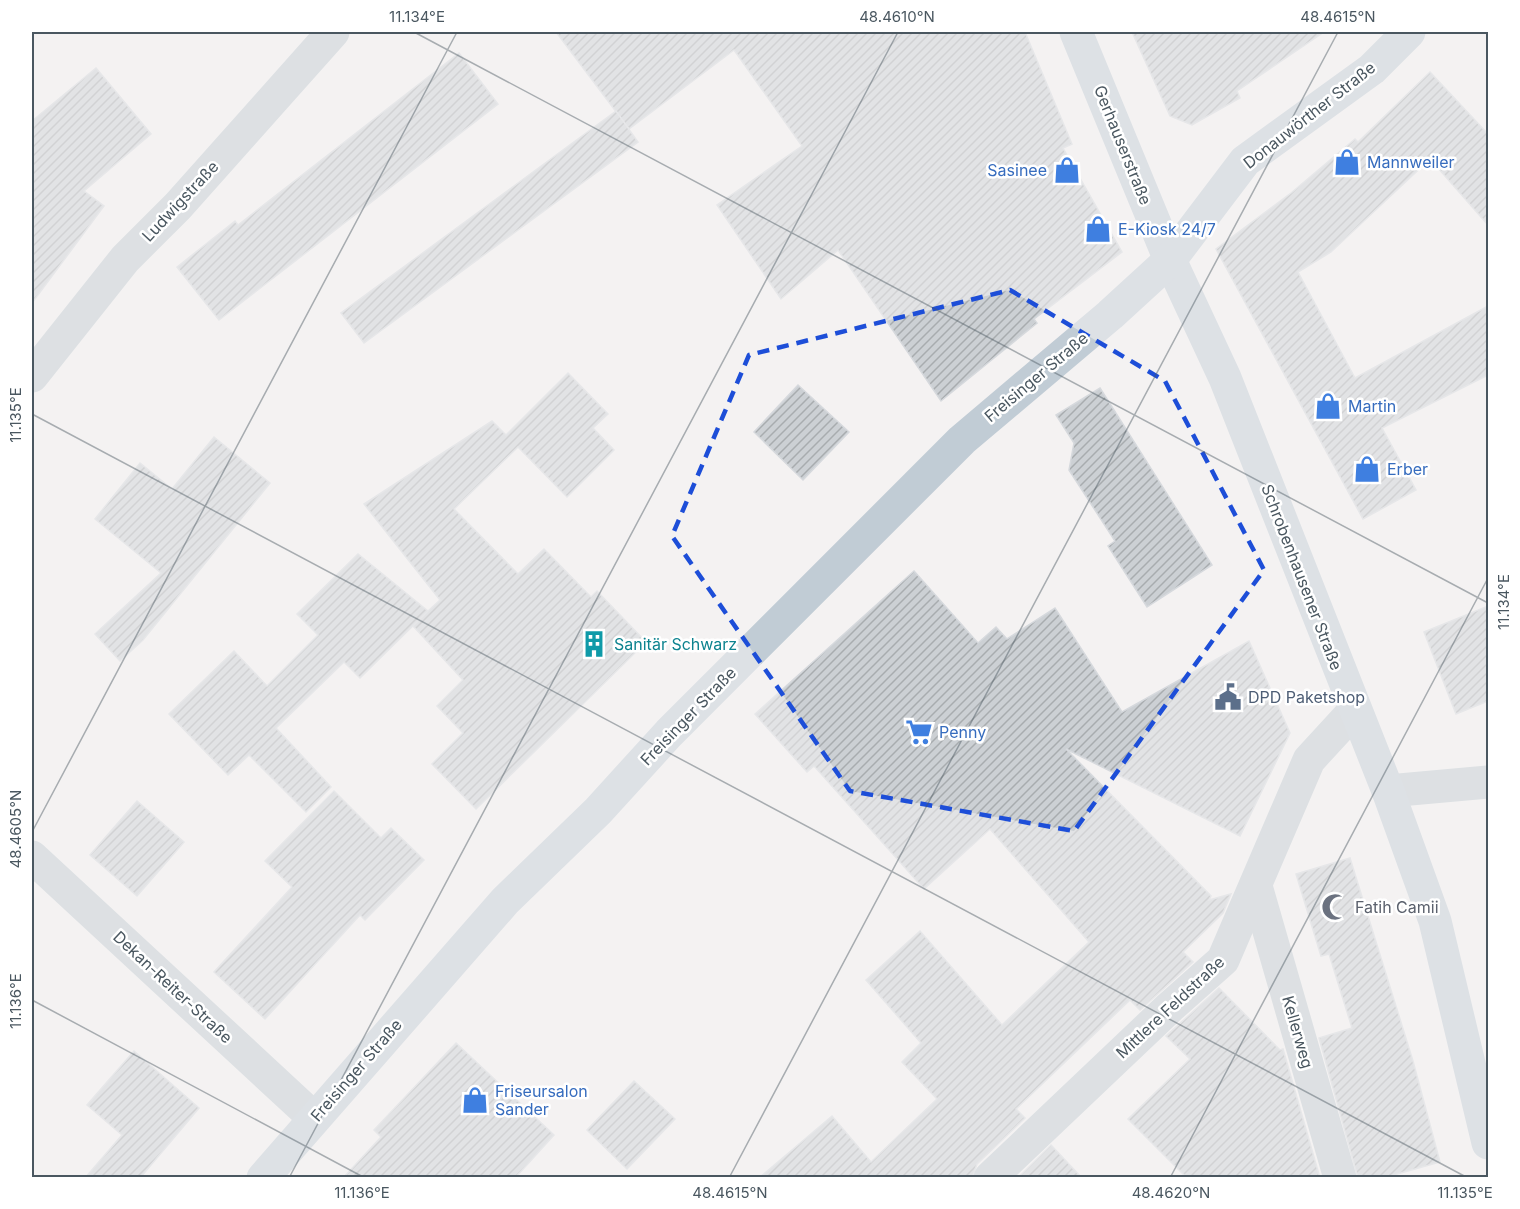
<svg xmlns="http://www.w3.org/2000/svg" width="1520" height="1209" viewBox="0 0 1520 1209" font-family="Inter,sans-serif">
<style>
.building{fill:url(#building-hatch);stroke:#d6d9dd;stroke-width:1.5}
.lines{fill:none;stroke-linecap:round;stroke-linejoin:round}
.minor{stroke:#c0cbd1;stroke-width:33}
.secondary{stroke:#c1ccd5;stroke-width:33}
.marked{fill:none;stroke:#1d4ed8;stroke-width:4.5;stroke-dasharray:12 8;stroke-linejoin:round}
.ticks{fill:none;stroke:#4a5760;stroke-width:1.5;stroke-opacity:0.45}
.labels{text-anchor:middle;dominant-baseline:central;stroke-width:5;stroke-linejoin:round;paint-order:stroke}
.street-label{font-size:16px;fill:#4a5760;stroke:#fff}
.shop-label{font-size:16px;fill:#366cbe;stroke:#fff;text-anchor:start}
.culture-label{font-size:16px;fill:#0d838f;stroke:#fff;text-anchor:start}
.service-label{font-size:16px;fill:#4e5e75;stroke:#fff;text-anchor:start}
.worship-label{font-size:16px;fill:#5b616d;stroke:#fff;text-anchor:start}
.neatline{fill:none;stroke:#4a5760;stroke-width:2}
.ticks-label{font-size:15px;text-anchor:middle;fill:#4a5760}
</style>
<defs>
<pattern id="building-hatch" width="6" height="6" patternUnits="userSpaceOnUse" patternTransform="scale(1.5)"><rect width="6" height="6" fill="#ccd0d4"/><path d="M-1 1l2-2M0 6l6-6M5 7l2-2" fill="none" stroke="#a8acaf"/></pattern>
</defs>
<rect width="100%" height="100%" fill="#f4f2f2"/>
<!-- building -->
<g class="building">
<polygon points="556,32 1025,32 1072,144 1063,148 1122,252 1034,319 1037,323 941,401 838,250 781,299 717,205 802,146 734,50 629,129"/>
<polygon points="1132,32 1324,32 1237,91 1240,98 1192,125 1170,116"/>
<polygon points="459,53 498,104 219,320 177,267 235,221 238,225"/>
<polygon points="96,68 151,134 84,191 104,206 32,303 32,121"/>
<polygon points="1430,72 1488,134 1488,225 1430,159 1331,252 1298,272 1355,378 1488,306 1488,375 1382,428 1416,490 1363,519 1216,249 1291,193 1355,139 1358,142"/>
<polygon points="616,111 638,142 364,343 341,313"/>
<polygon points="568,373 608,414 593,428 614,450 567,497 518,447 454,509 518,574 544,549 591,597 597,591 646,642 476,809 432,764 463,733 437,706 463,680 413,626 428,611 360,678 344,662 276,728 331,787 306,812 249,755 228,775 169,714 234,651 267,686 318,635 297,614 358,554 428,611 440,600 364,504 492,421 506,435"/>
<polygon points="798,385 849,432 803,480 754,432"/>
<polygon points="1100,388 1212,565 1147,607 1108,546 1115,541 1069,470 1074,443 1056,415"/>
<polygon points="214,437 270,483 143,640 120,661 95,634 161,573 95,519 140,463 172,489"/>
<polygon points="914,571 978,643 996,627 1007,639 1055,608 1122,712 1249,641 1290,733 1240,836 1066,749 1211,896 1209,900 1231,894 1223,913 1183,952 1193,962 1140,1010 1130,1000 1016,1109 1025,1118 977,1164 972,1178 759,1178 832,1116 871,1162 937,1099 902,1062 921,1043 866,980 920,931 1002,1025 1089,942 990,829 924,889 814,766 807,772 755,714"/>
<polygon points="1488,606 1488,701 1456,714 1424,632"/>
<polygon points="334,791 381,838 391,828 424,860 365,920 360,915 265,1019 214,972 292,887 265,861"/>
<polygon points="137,801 184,842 137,896 90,855"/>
<polygon points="1350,858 1413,1061 1440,1162 1383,1178 1358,1178 1319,1038 1352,1028 1329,954 1321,956 1296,874"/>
<polygon points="1219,988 1280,1050 1283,1049 1320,1178 1187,1178 1128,1119 1190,1059 1166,1036"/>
<polygon points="456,1043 554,1135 515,1178 343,1178 381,1137 374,1130"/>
<polygon points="134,1051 199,1108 140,1178 85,1178 122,1135 87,1105"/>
<polygon points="634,1081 675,1119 627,1169 587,1130"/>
<polygon points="1051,1145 1082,1178 1018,1178"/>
</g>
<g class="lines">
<!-- minor -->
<g class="minor">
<polyline points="32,376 125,259 178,206 333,32"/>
<polyline points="1388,791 1488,782"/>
<polyline points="32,857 314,1118"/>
<polyline points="1256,886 1340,1178"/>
<polyline points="990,1178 1170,1007 1223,960 1309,760 1354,711"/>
</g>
<!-- secondary -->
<g class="secondary">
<polyline points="1076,32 1170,260 1225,378 1388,791 1435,921 1488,1143"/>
<polyline points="263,1178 505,901 598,811 669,733 962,440 1110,315 1170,260 1245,161 1372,69 1409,32"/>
</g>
</g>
<!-- marked area -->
<path d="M0 0H1520V1209H0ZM1010 290 1165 381 1264 570 1074 831 850 791 672 536 749 355Z" fill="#f4f2f2" fill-opacity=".55" fill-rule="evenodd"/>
<path class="marked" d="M1010 290 1165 381 1264 570 1074 831 850 791 672 536 749 355Z"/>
<!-- ticks -->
<path class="ticks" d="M414 32 1488 603M32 414 1468 1178M32 832 457 32M32 1000 365 1178M289 1178 898 32M729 1178 1338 32M1170 1178 1488 578"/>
<!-- icons -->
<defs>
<symbol id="shop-bare" viewBox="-9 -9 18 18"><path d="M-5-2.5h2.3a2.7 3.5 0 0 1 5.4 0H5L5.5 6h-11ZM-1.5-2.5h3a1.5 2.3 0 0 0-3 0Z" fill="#3f7fe0" stroke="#fff" stroke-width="2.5" paint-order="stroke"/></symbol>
<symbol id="building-bare" viewBox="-9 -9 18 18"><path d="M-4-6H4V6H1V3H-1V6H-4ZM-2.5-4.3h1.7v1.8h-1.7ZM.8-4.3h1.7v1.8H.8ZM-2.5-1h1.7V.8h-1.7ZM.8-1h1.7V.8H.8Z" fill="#0f9aa8" stroke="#fff" stroke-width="2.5" paint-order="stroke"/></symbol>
<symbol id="civic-bare" viewBox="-9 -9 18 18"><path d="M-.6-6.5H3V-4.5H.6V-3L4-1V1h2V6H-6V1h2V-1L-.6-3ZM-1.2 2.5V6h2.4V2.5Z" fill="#5c6f8a" stroke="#fff" stroke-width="2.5" paint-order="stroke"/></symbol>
<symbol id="supermarket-bare" viewBox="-9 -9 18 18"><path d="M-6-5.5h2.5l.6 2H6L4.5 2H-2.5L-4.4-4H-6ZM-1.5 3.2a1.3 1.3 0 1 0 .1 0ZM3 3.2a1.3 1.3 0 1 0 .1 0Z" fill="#3f7fe0" stroke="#fff" stroke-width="2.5" paint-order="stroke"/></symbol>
<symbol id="mosque-bare" viewBox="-9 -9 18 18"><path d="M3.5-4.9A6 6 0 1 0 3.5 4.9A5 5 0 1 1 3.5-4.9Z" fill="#6b7280" stroke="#fff" stroke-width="2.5" paint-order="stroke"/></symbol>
</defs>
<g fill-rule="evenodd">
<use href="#shop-bare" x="1328" y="143" width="38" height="38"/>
<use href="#shop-bare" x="1048" y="151" width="38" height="38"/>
<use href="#shop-bare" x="1079" y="210" width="38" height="38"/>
<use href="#shop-bare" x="1309" y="387" width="38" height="38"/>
<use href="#shop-bare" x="1348" y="450" width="38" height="38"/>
<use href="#building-bare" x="575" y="625" width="38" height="38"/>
<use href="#civic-bare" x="1209" y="678" width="38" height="38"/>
<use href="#supermarket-bare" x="900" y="713" width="38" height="38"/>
<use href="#mosque-bare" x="1316" y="888" width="38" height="38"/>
<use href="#shop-bare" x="456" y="1081" width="38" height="38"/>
</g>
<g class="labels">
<!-- street labels -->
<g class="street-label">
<text transform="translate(1309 115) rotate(-38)">Donauwörther Straße</text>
<text transform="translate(1123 145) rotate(68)">Gerhauserstraße</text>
<text transform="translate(180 201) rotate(-47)">Ludwigstraße</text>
<text transform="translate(1036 377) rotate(-40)">Freisinger Straße</text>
<text transform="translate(1302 577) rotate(69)">Schrobenhausener Straße</text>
<text transform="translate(688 716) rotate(-46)">Freisinger Straße</text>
<text transform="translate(173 987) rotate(43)">Dekan-Reiter-Straße</text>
<text transform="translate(1170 1007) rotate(-43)">Mittlere Feldstraße</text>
<text transform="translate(1298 1032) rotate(74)">Kellerweg</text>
<text transform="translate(356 1070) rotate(-49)">Freisinger Straße</text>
</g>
<!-- shop labels -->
<g class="shop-label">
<text x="1367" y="162">Mannweiler</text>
<text x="1047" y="170" text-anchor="end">Sasinee</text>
<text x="1118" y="229">E-Kiosk 24/7</text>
<text x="1348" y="406">Martin</text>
<text x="1387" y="469">Erber</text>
<text x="939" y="732">Penny</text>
<text x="495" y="1091">Friseursalon<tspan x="495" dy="18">Sander</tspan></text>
</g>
<!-- culture labels -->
<g class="culture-label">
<text x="614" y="644">Sanitär Schwarz</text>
</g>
<!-- service labels -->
<g class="service-label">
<text x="1248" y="697">DPD Paketshop</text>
</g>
<!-- worship labels -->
<g class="worship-label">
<text x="1355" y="907">Fatih Camii</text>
</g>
</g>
<!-- border -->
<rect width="1520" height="1209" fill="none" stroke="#ffffff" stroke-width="66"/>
<rect x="33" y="33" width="1454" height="1143" class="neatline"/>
<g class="ticks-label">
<text x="417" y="22">11.134°E</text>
<text x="897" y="22">48.4610°N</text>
<text x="1338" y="22">48.4615°N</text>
<text transform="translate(16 415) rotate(-90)" y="5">11.135°E</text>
<text transform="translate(1504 602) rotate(-90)" y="5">11.134°E</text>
<text transform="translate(16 829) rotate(-90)" y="5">48.4605°N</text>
<text transform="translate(16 1001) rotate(-90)" y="5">11.136°E</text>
<text x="362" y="1198">11.136°E</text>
<text x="730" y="1198">48.4615°N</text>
<text x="1171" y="1198">48.4620°N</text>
<text x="1465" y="1198">11.135°E</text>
</g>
</svg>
